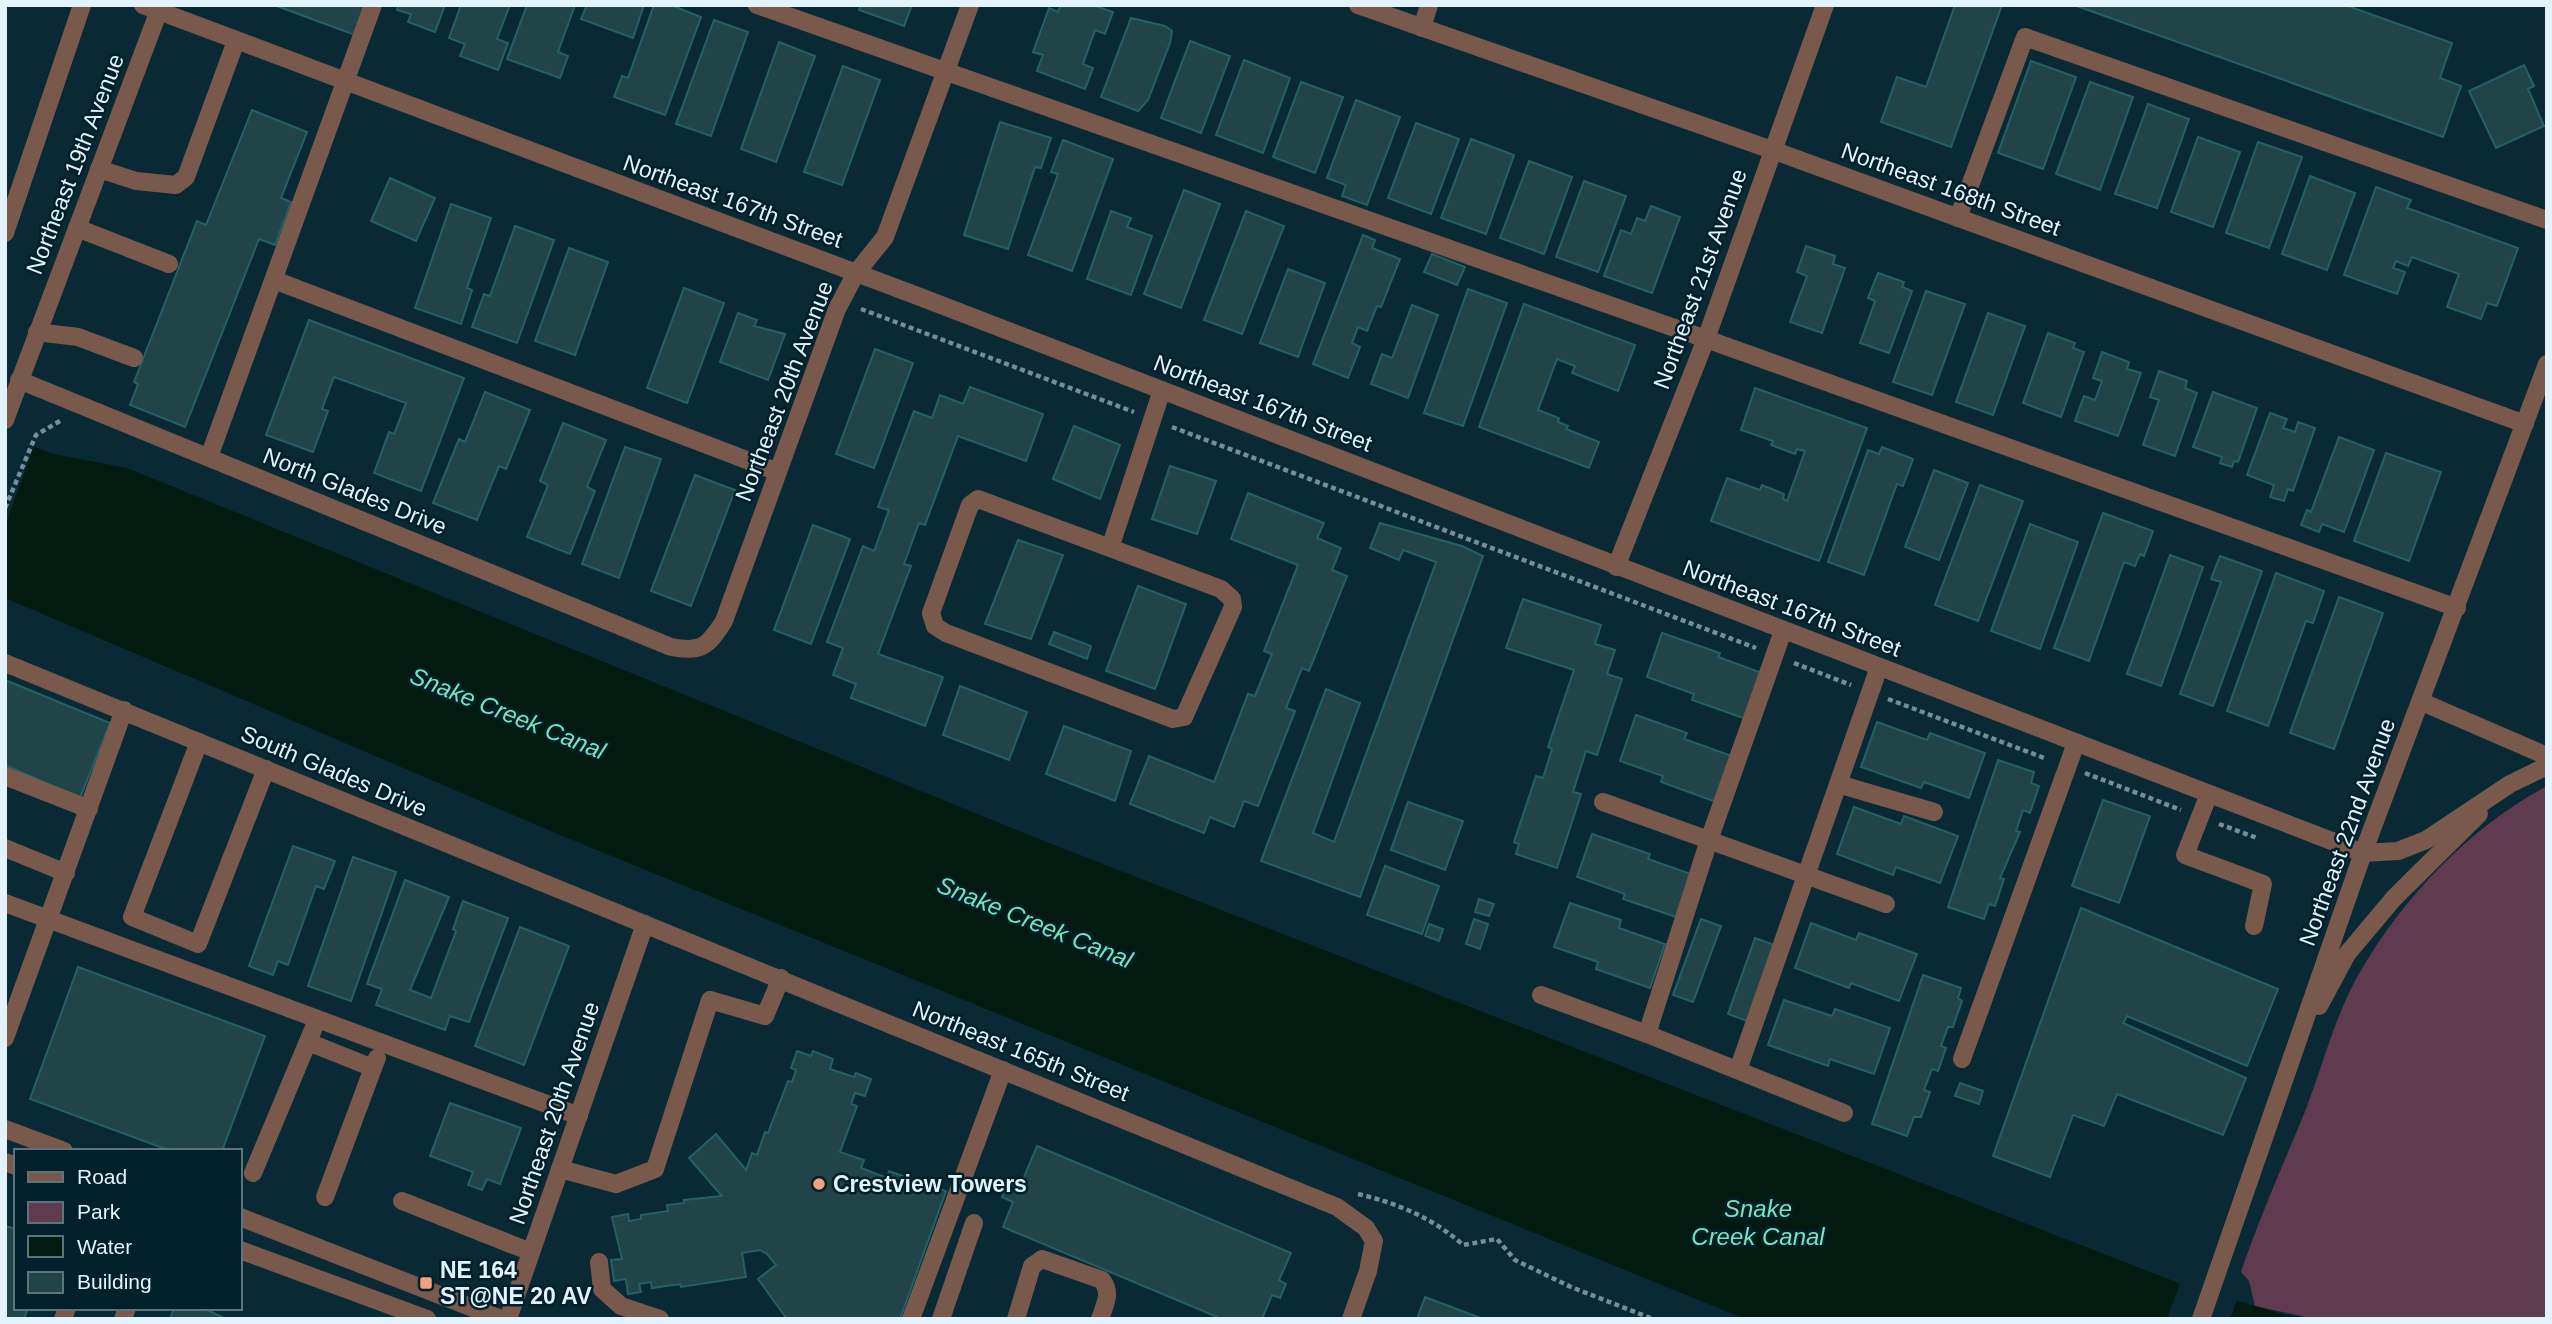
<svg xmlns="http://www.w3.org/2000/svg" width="2552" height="1324" viewBox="0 0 2552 1324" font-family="Helvetica,sans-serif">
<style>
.green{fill:#603b50}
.water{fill:#031a11}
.pier{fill:#092a35}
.building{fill:#204448;stroke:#226168;stroke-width:2}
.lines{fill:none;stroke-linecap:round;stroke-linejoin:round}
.path{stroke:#758e98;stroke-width:4.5;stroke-dasharray:5 3.5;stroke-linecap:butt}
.minor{stroke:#79594b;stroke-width:18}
.poi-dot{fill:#f1a17c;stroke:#01202b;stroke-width:2.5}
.labels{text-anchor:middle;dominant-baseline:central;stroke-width:5;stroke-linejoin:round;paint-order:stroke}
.street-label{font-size:23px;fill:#e2f3fb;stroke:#01202b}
.poi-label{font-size:23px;font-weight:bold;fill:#e2f3fb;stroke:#01202b;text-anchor:start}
.water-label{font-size:24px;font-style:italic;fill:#78e5b9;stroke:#01202b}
</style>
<rect width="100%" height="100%" fill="#092a35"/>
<!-- green -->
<path class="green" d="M2547 786V1319H2315L2255 1306 2249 1281 2241 1272C2260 1216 2284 1163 2306 1109 2324 1062 2336 1011 2363 967 2406 894 2472 826 2547 786Z"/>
<!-- water -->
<polygon class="water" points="5,435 53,454 127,468 1044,841 2181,1284 2285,1315 2315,1319 1745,1319 565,837 5,598"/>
<!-- pier -->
<g class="pier">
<polygon points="5,431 35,443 5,526"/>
<polygon points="2181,1281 2238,1297 2230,1319 2167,1319"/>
</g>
<!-- building -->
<g class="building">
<polygon points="274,5 364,5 355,35"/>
<polygon points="399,5 445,5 435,32 408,22 411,14 397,10"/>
<polygon points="461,5 510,5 497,39 508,43 498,70 460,56 465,44 449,38"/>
<polygon points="527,5 575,5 558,52 568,56 560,78 507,59"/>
<polygon points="587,5 644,5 633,38 581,19"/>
<polygon points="654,5 671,5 701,17 665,115 614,97 622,76 628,78"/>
<polygon points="861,5 912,5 904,26 859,10"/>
<polygon points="1061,5 1093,5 1113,12 1105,34 1095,30 1083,64 1093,68 1085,89 1037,71 1043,55 1033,52 1049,8 1058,12"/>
<polygon points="1955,5 2002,5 1951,147 1881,122 1897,77 1926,87"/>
<polygon points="2074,5 2345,5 2452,43 2440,78 2461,86 2443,137"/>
<polygon points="1131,18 1165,26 1172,31 1170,43 1148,100 1138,111 1101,97"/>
<polygon points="714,20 748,32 711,136 676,124"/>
<polygon points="1190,41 1230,56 1201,133 1161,118"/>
<polygon points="779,42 815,56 776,162 741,149"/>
<polygon points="1244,60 1290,78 1263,153 1216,135"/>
<polygon points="2031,61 2076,77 2043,169 1998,153"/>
<polygon points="2524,65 2534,86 2528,89 2544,126 2496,148 2469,91"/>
<polygon points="843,66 880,80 842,185 804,172"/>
<polygon points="1301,82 1343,97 1315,173 1273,157"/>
<polygon points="2090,82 2133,97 2100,190 2056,174"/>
<polygon points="1356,100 1400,117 1367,205 1342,196 1346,185 1327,178"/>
<polygon points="2148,104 2189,119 2157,208 2115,194"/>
<polygon points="252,110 307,132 281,198 291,202 275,245 259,239 185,427 130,405 138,384 134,382 197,221 206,225"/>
<polygon points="1000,122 1051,138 1041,168 1035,167 1008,249 964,235"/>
<polygon points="1416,123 1459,139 1431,214 1388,198"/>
<polygon points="2198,137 2240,152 2213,227 2171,212"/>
<polygon points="1471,139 1514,155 1486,234 1441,218"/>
<polygon points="1063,140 1113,159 1072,271 1028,255 1058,174 1051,172"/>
<polygon points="2258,142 2302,157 2269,248 2226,233"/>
<polygon points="1529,161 1572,177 1544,254 1500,238"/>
<polygon points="2310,176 2355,193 2327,270 2282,254"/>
<polygon points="390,178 435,198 416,241 371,221"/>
<polygon points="1584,181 1626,196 1598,272 1556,257"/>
<polygon points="2376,187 2411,200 2407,208 2518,248 2497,306 2487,303 2481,319 2447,307 2459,274 2412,257 2408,266 2396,261 2393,268 2405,272 2397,294 2344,275"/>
<polygon points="1184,190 1220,204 1181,308 1144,294"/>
<polygon points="451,204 491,218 467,288 472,290 461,324 415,308"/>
<polygon points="1651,206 1680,217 1652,293 1604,276 1621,230 1631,234 1637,218 1645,221"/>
<polygon points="1111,211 1131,218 1127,227 1152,236 1131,295 1087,279"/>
<polygon points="1246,211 1284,226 1242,334 1204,320"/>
<polygon points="515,226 554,240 517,343 472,327 484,294 490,296"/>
<polygon points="1363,235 1375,240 1372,248 1400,259 1381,307 1377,306 1367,331 1358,327 1352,343 1360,347 1348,378 1313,364"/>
<polygon points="1806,246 1835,256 1833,264 1845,268 1822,333 1790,322 1807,276 1797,272"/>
<polygon points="569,248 608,262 575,355 535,341"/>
<polygon points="1432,254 1465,267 1457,285 1424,272"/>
<polygon points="1288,269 1325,283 1298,357 1260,343"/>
<polygon points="1878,273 1904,282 1902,287 1912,291 1889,353 1860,343 1875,301 1868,298"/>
<polygon points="684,288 724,303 687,403 647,388"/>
<polygon points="1468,289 1507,303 1463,426 1424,413"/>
<polygon points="1926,291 1965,304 1932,395 1893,382"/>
<polygon points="1524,304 1635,345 1618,391 1572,373 1575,366 1557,359 1538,410 1559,418 1558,422 1568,426 1566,429 1599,442 1589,468 1479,427"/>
<polygon points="1412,305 1438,315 1408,398 1371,384 1382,354 1392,358"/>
<polygon points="738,313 757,320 754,326 785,334 768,380 720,362"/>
<polygon points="1988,313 2025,326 1993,415 1956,402"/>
<polygon points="309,320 464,378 421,491 374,473 389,432 394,434 406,403 334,377 322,409 328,411 313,452 266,435"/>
<polygon points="2048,333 2075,343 2073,348 2084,352 2061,417 2023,403"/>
<polygon points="875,349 913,363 874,468 836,454"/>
<polygon points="2102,352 2129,362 2127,369 2141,373 2118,436 2075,421 2084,396 2095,400 2102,381 2093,378"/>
<polygon points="2159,371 2187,381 2185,388 2197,393 2175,456 2143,445 2159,400 2150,397"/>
<polygon points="970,387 1043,414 1026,461 958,436 925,525 919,523 904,564 911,566 878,654 943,677 925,726 851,698 856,684 833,675 843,648 827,642 863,546 874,551 889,510 878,507 914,411 932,418 940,395 963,404"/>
<polygon points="1755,388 1867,428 1819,561 1711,521 1727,478 1760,490 1762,485 1784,494 1783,499 1787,501 1805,451 1797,449 1795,454 1771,445 1773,441 1741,430"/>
<polygon points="485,392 530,410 506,469 499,466 477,520 433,503 459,439 465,442"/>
<polygon points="2213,392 2257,408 2238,462 2234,461 2232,467 2220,463 2222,457 2193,447"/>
<polygon points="2270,413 2287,419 2283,428 2295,432 2298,422 2315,428 2293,491 2288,489 2284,501 2270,497 2274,485 2247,475"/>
<polygon points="563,423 606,440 587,487 595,491 570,554 527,537 548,485 540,481"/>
<polygon points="1074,426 1120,445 1100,499 1053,479"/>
<polygon points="2339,437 2374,450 2344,532 2322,524 2319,532 2301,525 2307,510 2311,512"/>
<polygon points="625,447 661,459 619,578 582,564"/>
<polygon points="1882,447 1913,459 1903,486 1897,484 1864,575 1828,562 1868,450 1879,454"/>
<polygon points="2386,453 2441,472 2409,561 2354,541"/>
<polygon points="1170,466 1216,481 1197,534 1152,519"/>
<polygon points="1934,470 1968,483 1939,560 1905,547"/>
<polygon points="695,475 735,490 691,606 651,591"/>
<polygon points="1980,485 2023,501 1978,621 1935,605"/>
<polygon points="1248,493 1324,523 1317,538 1341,548 1332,570 1347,576 1309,671 1302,668 1286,708 1295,711 1258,806 1244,801 1234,827 1210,817 1204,833 1130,804 1149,756 1214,782 1248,694 1255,696 1272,654 1264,651 1298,565 1231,539"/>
<polygon points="2103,513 2153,531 2144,556 2140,554 2135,566 2124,562 2089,661 2054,648"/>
<polygon points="1380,523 1462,546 1483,556 1360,897 1261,861 1326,689 1360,703 1313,833 1334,842 1436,562 1403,550 1399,560 1370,548"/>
<polygon points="2030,524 2078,542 2040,649 1991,631"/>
<polygon points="813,525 850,539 811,644 774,630"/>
<polygon points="1018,540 1063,555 1031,639 985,624"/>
<polygon points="2170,555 2203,567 2161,686 2127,674"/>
<polygon points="2220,556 2262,571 2213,706 2180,694 2221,582 2211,579"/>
<polygon points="2276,573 2324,591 2313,623 2306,621 2268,726 2227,711"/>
<polygon points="1138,586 1186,604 1155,689 1106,671"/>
<polygon points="2339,597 2383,613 2334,749 2290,733"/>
<polygon points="1523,599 1601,625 1595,644 1615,650 1607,674 1622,679 1597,755 1586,751 1573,792 1581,794 1557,868 1516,854 1519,844 1514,842 1536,776 1543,778 1552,749 1548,747 1574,670 1506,648"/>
<polygon points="1054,632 1091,646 1087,659 1049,644"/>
<polygon points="1662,633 1720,653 1718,657 1762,673 1746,719 1692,700 1694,694 1647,677"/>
<polygon points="5,680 110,723 80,798 5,765"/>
<polygon points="960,686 1027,712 1009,760 943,735"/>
<polygon points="1636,715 1687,733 1684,739 1732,756 1716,802 1661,782 1663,776 1620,761"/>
<polygon points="1877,722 1927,740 1930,733 1985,753 1969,798 1924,782 1921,788 1861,767"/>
<polygon points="1064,726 1131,751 1115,801 1046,774"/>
<polygon points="1998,760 2034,772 2031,783 2039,786 2030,813 2023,810 2016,831 2020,832 2000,878 2004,879 1995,906 1989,904 1984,919 1948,907"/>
<polygon points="2103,800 2150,816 2119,903 2072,886"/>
<polygon points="1408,802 1463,821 1445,870 1391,850"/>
<polygon points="1854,807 1901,824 1904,816 1958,836 1940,883 1896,867 1893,875 1837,854"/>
<polygon points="1592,834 1650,854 1648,859 1691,874 1676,917 1623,899 1625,894 1577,877"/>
<polygon points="293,846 335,861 324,889 316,886 288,965 278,961 273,975 249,966"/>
<polygon points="353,857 396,872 351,1001 308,986"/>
<polygon points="1385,866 1439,886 1422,934 1367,915"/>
<polygon points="405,880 449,897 410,990 431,998 456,931 453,929 463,901 508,918 469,1022 450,1016 445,1030 376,1005 382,989 367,984"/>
<polygon points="1479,899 1494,904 1489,916 1475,912"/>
<polygon points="1570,903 1621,920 1619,928 1665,944 1650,988 1596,969 1598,962 1554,947"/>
<polygon points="2081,908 2278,989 2247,1066 2127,1016 2123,1023 2246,1078 2223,1135 2117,1094 2104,1126 2073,1115 2050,1177 1993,1156"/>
<polygon points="1474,919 1488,924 1480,949 1466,944"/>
<polygon points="1701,919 1721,926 1693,1002 1673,995"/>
<polygon points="1811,923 1856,940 1859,933 1917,954 1899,1001 1851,983 1849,988 1795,968"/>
<polygon points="1429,924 1443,929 1439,941 1425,936"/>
<polygon points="520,927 569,946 524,1065 475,1046"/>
<polygon points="1755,938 1777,946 1750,1022 1728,1014"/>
<polygon points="78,967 265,1036 222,1151 171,1151 30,1099"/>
<polygon points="1923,975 1961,988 1958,998 1962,1001 1953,1027 1948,1027 1941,1046 1946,1048 1938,1071 1932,1069 1924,1090 1930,1092 1921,1117 1914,1117 1907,1136 1872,1124"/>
<polygon points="1784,1000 1832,1016 1835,1009 1890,1028 1874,1074 1830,1059 1828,1066 1768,1045"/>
<polygon points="797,1051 811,1056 813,1051 833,1059 830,1069 854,1077 856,1073 871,1079 865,1096 855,1093 851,1104 857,1106 840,1152 864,1160 861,1168 887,1178 889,1171 946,1191 900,1319 787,1319 758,1279 776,1265 767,1254 760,1250 742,1253 746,1277 681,1287 680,1284 652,1288 651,1282 639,1284 641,1292 628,1294 626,1279 614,1281 611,1260 622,1259 612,1217 628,1214 629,1221 641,1219 641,1215 668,1211 667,1205 684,1203 684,1200 722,1196 689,1158 716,1134 746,1170 752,1153 757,1155 765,1132 768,1133 788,1081 792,1082 796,1070 791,1068"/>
<polygon points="1960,1083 1983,1091 1979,1104 1955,1096"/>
<polygon points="450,1103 521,1128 500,1184 487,1179 482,1190 468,1185 473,1172 430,1156"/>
<polygon points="1037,1146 1291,1253 1279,1280 1286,1284 1280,1298 1272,1295 1262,1319 1222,1319 1003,1227 1013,1202 1002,1197 1008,1184 1019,1189"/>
<polygon points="5,1226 16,1229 16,1308 28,1308 24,1319 5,1319"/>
<polygon points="1425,1297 1483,1319 1417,1319"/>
<polygon points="174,1308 203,1308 226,1319 170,1319"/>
</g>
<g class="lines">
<!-- path -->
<g class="path">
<polyline points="861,309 1134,412"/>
<polyline points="1172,427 1756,648"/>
<polyline points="5,508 36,435 60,421"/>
<polyline points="1794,663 1851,685"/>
<polyline points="1888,699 2047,759"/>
<polyline points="2085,773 2181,810"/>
<polyline points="2219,824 2257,838"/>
<path d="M1358 1194C1397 1203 1433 1218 1463 1245L1497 1239 1515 1260 1571 1287 1653 1319"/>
</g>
<!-- minor -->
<g class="minor">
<polyline points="143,5 915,295 2363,853 2398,851 2426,840 2510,784 2547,766"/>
<polyline points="757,5 1706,339 2457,608"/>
<polyline points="1358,5 1772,150 2525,424"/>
<polyline points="1422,28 1429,5"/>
<polyline points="99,169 136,181 176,185 186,177 236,41"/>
<polyline points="1958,218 2025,37 2547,220"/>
<polyline points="77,228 169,264"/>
<polyline points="5,233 82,5"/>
<polyline points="274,280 778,472"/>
<polyline points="37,332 78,337 134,358"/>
<path d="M19 380 671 647C701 653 708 646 724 621L837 309 856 273 885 237 970 5"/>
<polyline points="5,420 161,5"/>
<polyline points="209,457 373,5"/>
<polygon points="978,499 1221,589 1232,599 1233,607 1184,717 1173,719 946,633 935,626 931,613 970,505"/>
<polyline points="1111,545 1162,390"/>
<polyline points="1616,567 1706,339 1825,5"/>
<polyline points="5,663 1337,1207 1366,1228 1374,1241 1368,1271 1351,1319"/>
<polyline points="2422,702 2547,756"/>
<polyline points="199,742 132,917 198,944 266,769"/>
<polyline points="5,776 89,809"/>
<polyline points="1838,784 1934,812"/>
<polyline points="2209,794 2185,855 2263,884 2254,926"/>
<polyline points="1603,802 1886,904"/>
<polyline points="5,848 66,873"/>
<polyline points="5,903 579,1116"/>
<polyline points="1541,995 1647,1034 1844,1113"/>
<polyline points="2319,1006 2347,954 2394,898 2479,814"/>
<polyline points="1647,1034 1709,840 1783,631"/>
<polyline points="5,1038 124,710"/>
<polyline points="308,1042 373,1068 377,1058"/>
<polyline points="1962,1059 2076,743"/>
<polyline points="1738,1070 1879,667"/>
<polyline points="5,1129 64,1151"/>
<polyline points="5,1162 16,1166"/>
<polyline points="560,1169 616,1184 655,1169 710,1000 765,1016 781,978"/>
<polyline points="253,1173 317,1020"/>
<polyline points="325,1197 373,1068"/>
<polyline points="402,1201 531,1252"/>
<polyline points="240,1217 501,1319"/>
<polyline points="240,1250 427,1319"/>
<polyline points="599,1262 602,1289 621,1306 660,1319"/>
<polyline points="63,1319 67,1308"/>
<polyline points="123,1319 127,1308"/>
<polyline points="508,1319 645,924"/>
<polyline points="911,1319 1003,1070"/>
<polyline points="941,1319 974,1223"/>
<path d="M1016 1319 1032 1266 1042 1259 1102 1280C1112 1293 1105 1304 1100 1319"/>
<polyline points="2201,1319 2363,853 2547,364"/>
</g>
</g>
<!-- markers -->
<g class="poi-dot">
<circle cx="819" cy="1184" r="7"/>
<rect x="419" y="1276" width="14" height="14" rx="3.5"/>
</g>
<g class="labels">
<!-- street labels -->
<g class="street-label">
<text transform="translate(75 164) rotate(-69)">Northeast 19th Avenue</text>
<text transform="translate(1951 189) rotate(20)">Northeast 168th Street</text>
<text transform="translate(733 201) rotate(20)">Northeast 167th Street</text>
<text transform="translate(1700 279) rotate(-70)">Northeast 21st Avenue</text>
<text transform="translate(784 391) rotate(-69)">Northeast 20th Avenue</text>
<text transform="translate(1263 403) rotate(21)">Northeast 167th Street</text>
<text transform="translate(355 491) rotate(22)">North Glades Drive</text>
<text transform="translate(1792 608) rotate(21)">Northeast 167th Street</text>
<text transform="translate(334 771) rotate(23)">South Glades Drive</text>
<text transform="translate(2347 832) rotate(-70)">Northeast 22nd Avenue</text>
<text transform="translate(1021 1051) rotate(22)">Northeast 165th Street</text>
<text transform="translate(554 1113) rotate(-71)">Northeast 20th Avenue</text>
</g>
<!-- poi labels -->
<g class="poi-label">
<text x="833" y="1184">Crestview Towers</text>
<text x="440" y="1270">NE 164<tspan x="440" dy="26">ST@NE 20 AV</tspan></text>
</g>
<!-- water labels -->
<g class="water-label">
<text transform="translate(508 713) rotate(22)">Snake Creek Canal</text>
<text transform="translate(1035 922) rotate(22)">Snake Creek Canal</text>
<text x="1758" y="1208">Snake<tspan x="1758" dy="28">Creek Canal</tspan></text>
</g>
</g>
<!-- border -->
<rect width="2552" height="1324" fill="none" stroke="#e2f3fb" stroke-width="14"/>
<!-- legend -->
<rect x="14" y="1149" width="228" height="161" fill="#01202b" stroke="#5b747e" stroke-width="2"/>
<rect x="28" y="1172" width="35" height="10" fill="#79594b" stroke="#5b747e" stroke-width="2"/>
<text x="77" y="1184" font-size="21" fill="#e2f3fb">Road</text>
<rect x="28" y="1202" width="35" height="21" fill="#603b50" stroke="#5b747e" stroke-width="2"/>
<text x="77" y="1219" font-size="21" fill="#e2f3fb">Park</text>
<rect x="28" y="1236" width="35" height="21" fill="#031a11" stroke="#5b747e" stroke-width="2"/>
<text x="77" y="1254" font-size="21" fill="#e2f3fb">Water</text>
<rect x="28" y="1272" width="35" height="21" fill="#204448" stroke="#5b747e" stroke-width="2"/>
<text x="77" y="1289" font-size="21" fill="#e2f3fb">Building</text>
</svg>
